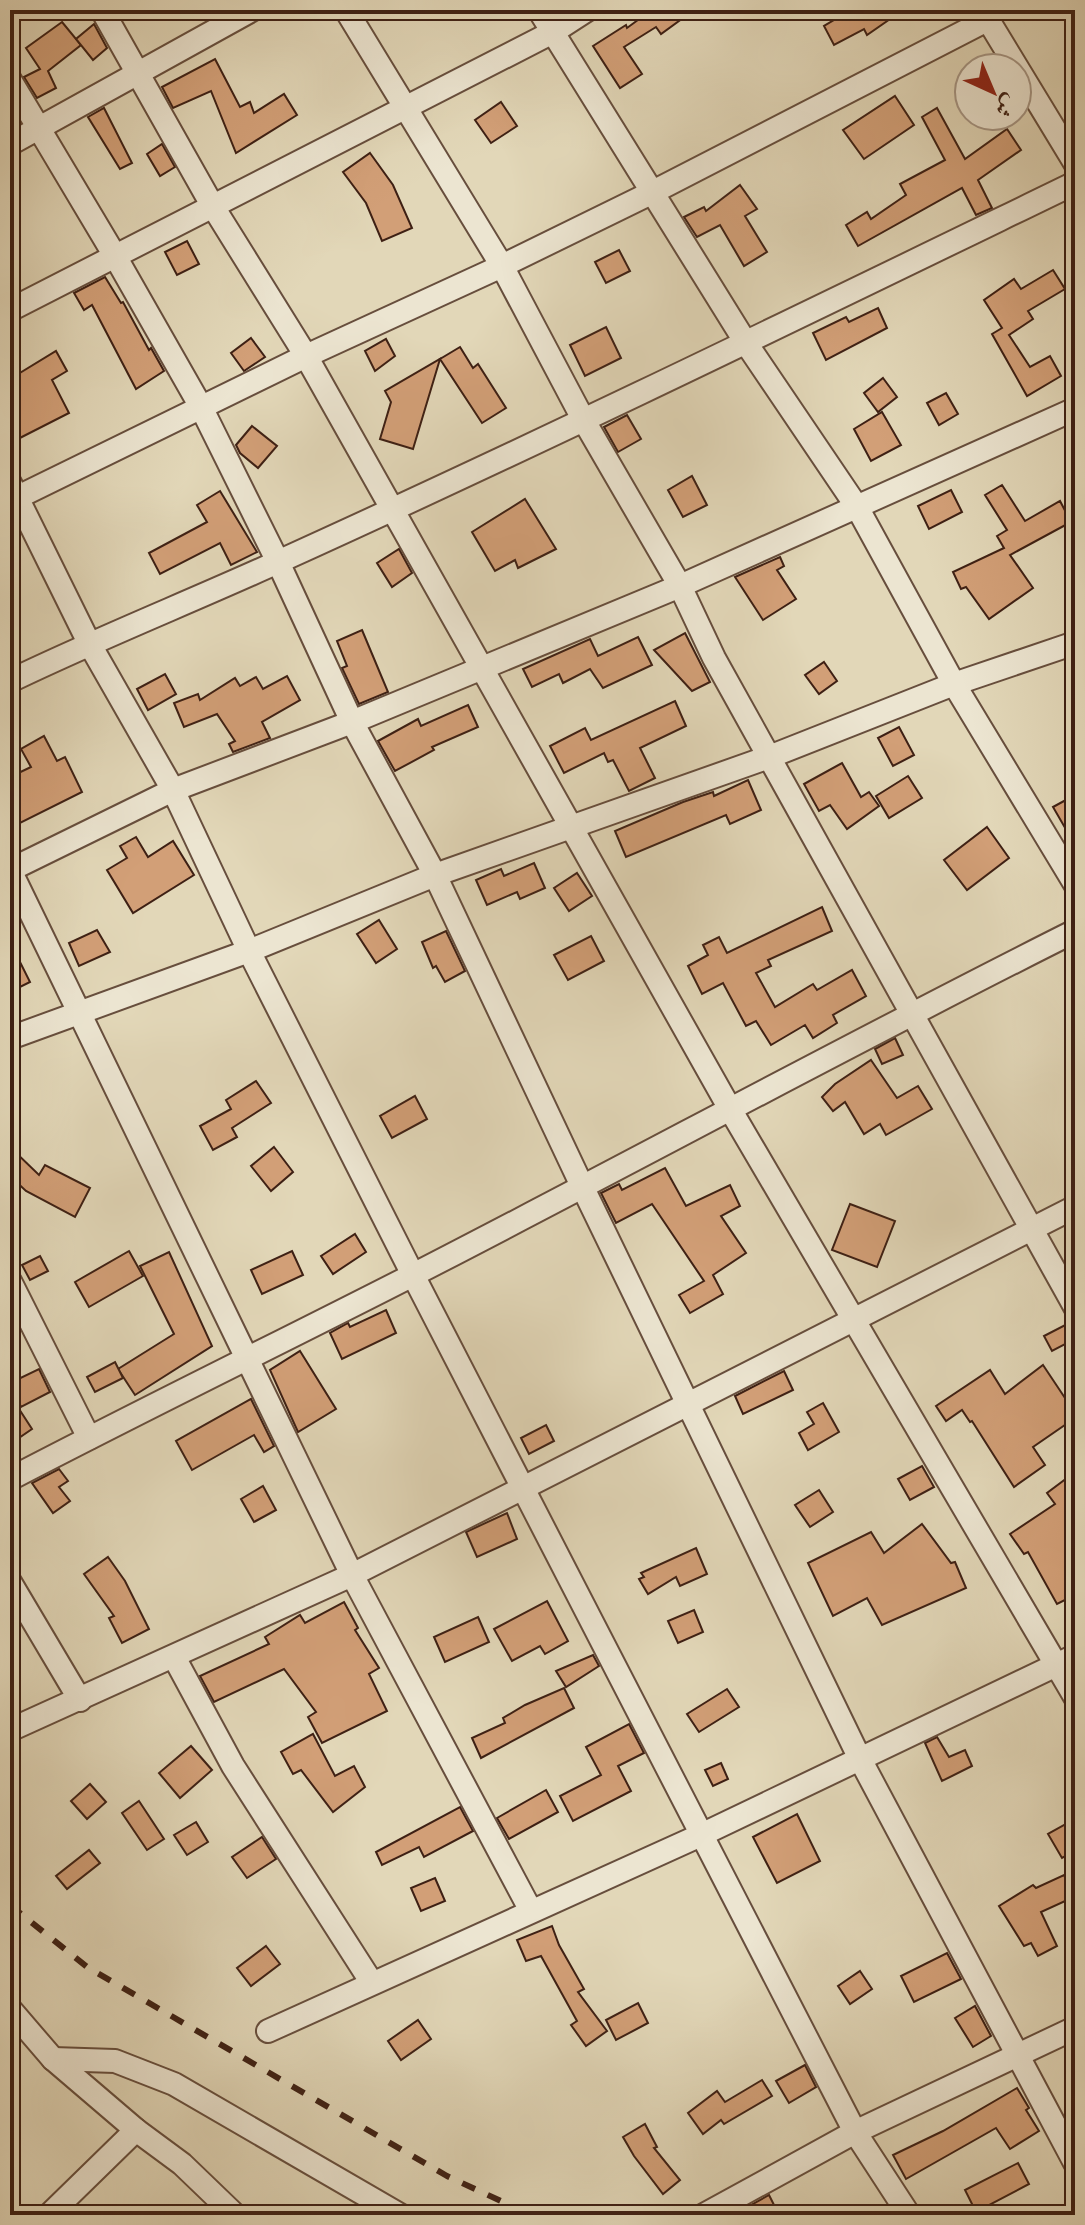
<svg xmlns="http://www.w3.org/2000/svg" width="1085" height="2225" viewBox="0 0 1085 2225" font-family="'Gentium Book Plus',Amiri,serif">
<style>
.building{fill:#d29f77;stroke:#3e2014;stroke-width:2}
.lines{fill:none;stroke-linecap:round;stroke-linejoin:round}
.minor-casing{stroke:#674e3d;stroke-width:26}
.minor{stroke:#ece5d1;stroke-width:22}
.rail{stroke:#3e2014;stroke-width:6;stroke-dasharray:14 14;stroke-linecap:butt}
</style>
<rect width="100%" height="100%" fill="#e2d7b8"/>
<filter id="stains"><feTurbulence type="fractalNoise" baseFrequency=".0025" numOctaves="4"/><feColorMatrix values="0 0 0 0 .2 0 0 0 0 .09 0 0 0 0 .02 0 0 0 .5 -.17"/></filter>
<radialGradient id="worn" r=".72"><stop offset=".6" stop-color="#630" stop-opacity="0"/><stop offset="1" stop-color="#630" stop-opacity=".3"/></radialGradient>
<!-- building -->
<g class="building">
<polygon points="643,10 694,10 661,34 656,27 624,47 642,74 620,88 593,46 626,25 627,28 646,14"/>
<polygon points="851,10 903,10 867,35 864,29 834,45 824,26"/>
<polygon points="62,22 81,45 48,71 56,88 37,98 24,77 40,69 26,48"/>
<polygon points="94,24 107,48 93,60 76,39"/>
<polygon points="215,59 240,107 250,102 254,113 284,94 297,115 236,153 211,91 173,108 162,87"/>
<polygon points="895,96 914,125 864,159 843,130"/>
<polygon points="501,102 517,126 491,143 475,120"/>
<polygon points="104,108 132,163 120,169 88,117"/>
<polygon points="937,108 965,159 1007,129 1021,150 978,180 992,208 976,215 962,188 858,246 846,225 867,212 871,219 906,195 900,184 945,160 922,117"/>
<polygon points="162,144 175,167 160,176 147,154"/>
<polygon points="370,153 393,185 412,228 382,241 366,203 343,172"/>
<polygon points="740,185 757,209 745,216 767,252 744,266 720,225 697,237 684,217 704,207 706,211"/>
<polygon points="187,241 199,264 177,275 165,252"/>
<polygon points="619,250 630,271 606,283 595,262"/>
<polygon points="1053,270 1065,289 1028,311 1033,319 1009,335 1030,367 1050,356 1061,376 1027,396 992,334 1002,328 984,300 1014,279 1021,289"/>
<polygon points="105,277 121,303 123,302 149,350 151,348 164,371 136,389 92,305 84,310 74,293"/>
<polygon points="878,308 887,328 826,360 813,333 846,317 849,322"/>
<polygon points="606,327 621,358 585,376 570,345"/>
<polygon points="251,338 265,357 244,371 231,353"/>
<polygon points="386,339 395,356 375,371 365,351"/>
<polygon points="460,347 473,368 478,364 506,408 482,423 440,359"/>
<polygon points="56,351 67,371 52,380 69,413 10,443 10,379"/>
<polygon points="440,359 413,449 380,439 391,402 385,391"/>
<polygon points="883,378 897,397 878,412 864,393"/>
<polygon points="946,393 958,414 939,425 927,403"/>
<polygon points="882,412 901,445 871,461 854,429"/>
<polygon points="627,415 641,439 618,452 604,427"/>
<polygon points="252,426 277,446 258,468 240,453 236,445"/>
<polygon points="692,476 707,505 683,517 668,490"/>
<polygon points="1002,485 1025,521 1060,501 1071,522 1010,555 1033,588 989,619 966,587 961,589 953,572 1004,548 997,536 1007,530 985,495"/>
<polygon points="951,490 962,512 929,529 918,506"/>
<polygon points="220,491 257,552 231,565 220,543 160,574 149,553 207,522 197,505"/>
<polygon points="525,499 556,549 518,568 515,560 495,571 472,532"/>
<polygon points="399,549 412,573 392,587 377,563"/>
<polygon points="780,557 784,566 777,570 796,599 763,620 735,577"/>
<polygon points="362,630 388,692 359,704 342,668 347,666 337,641"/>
<polygon points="685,633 710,682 692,691 654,650"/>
<polygon points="638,637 652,665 603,688 590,669 563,683 559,674 532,687 523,669 590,639 598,656"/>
<polygon points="824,662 837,681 819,694 805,675"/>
<polygon points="165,674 176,694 148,710 137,689"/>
<polygon points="287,676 300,700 262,722 270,738 233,752 229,744 235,741 217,714 184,727 174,703 198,694 200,700 235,678 240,686 256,677 263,689"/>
<polygon points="675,701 686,726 640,748 655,778 629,791 613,760 608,762 604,753 564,773 550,746 585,728 591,740"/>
<polygon points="468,705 478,727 432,747 434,750 395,771 378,741 418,719 421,726"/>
<polygon points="899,727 914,755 893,766 878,738"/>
<polygon points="44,736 57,761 65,757 82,792 10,828 10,777 31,767 21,749"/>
<polygon points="842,763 861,797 869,792 879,806 847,829 830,805 819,811 804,784"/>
<polygon points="908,776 922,798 889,818 876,796"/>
<polygon points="748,780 761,810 730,824 726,815 626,857 615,831 683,802 713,792 714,796"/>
<polygon points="1075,795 1075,845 1053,807"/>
<polygon points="987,827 1009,858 967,890 944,860"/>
<polygon points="136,837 148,857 173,841 194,875 133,913 107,870 127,858 120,846"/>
<polygon points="534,863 545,888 520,899 517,892 487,905 476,880 501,869 504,876"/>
<polygon points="577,873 592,896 569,911 554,888"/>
<polygon points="822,907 832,931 768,960 771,966 756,973 775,1007 813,984 817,990 852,970 866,996 833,1015 837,1023 813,1038 805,1025 771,1045 756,1021 746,1026 723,983 702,994 688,966 708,955 703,945 719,937 727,953"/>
<polygon points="379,920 397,949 376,963 357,934"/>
<polygon points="97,930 110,952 79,966 69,943"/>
<polygon points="446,931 465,971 445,982 436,966 433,968 422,942"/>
<polygon points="591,936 604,961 568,980 554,955"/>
<polygon points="10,942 30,982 10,992"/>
<polygon points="895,1038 903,1055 882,1064 875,1049"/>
<polygon points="871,1060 897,1098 918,1086 932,1109 886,1135 880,1124 864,1134 845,1102 833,1111 822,1097 835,1084"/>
<polygon points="256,1081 271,1103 232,1128 237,1137 213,1150 200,1126 231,1109 226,1100"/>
<polygon points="415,1096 427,1119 392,1138 380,1116"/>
<polygon points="10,1147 39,1175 45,1165 90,1188 75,1217 26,1191 10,1176"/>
<polygon points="274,1147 293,1172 271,1191 251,1166"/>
<polygon points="665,1168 686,1206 730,1185 740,1206 721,1216 746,1253 713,1275 723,1294 690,1313 679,1295 704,1281 652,1204 616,1223 601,1193 619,1184 622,1190"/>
<polygon points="850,1204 895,1221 877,1267 832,1250"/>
<polygon points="355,1234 366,1252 333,1274 321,1256"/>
<polygon points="129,1251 143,1276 89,1307 75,1282"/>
<polygon points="292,1251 303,1275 262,1294 251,1270"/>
<polygon points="169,1252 212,1346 135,1395 118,1369 174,1334 140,1266"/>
<polygon points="40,1256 48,1271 30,1280 22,1265"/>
<polygon points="386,1310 396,1333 342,1359 330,1333 348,1323 350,1327"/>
<polygon points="1073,1321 1075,1321 1075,1339 1052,1351 1044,1336"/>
<polygon points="300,1351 336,1409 298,1432 270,1370"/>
<polygon points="115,1362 123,1378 95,1392 87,1377"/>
<polygon points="1043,1365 1075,1413 1075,1418 1033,1447 1045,1465 1014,1487 972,1421 970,1422 962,1410 946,1421 936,1406 990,1370 1005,1394"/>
<polygon points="39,1369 50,1392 21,1407 10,1383"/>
<polygon points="784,1371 793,1390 743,1414 735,1396"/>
<polygon points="10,1395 32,1429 10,1444"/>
<polygon points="251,1399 274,1446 264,1452 254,1435 192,1470 176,1441"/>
<polygon points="823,1403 839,1432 808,1450 799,1433 814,1424 807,1412"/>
<polygon points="546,1425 554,1441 529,1454 521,1438"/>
<polygon points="922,1466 934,1487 910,1500 898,1479"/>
<polygon points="59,1469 68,1481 59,1487 70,1501 53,1513 32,1483"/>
<polygon points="1075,1472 1075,1585 1069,1589 1073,1596 1057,1604 1028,1552 1024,1554 1010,1534 1055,1504 1047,1493"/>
<polygon points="263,1486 276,1510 254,1522 241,1499"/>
<polygon points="819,1490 833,1512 810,1527 795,1505"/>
<polygon points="507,1513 517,1539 477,1557 466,1532"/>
<polygon points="922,1524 951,1563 955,1562 966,1588 882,1625 867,1598 833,1616 808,1563 871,1532 884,1553"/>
<polygon points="696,1548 707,1574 680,1586 676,1577 648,1594 639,1579 644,1577 641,1573"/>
<polygon points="108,1557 125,1581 149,1629 122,1643 109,1618 114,1616 84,1574"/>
<polygon points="547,1601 568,1641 545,1654 540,1646 512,1661 494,1629"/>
<polygon points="344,1602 358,1628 355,1630 379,1668 369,1674 387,1711 322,1743 308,1717 316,1712 284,1669 214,1702 200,1676 269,1644 265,1637 300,1615 305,1623"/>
<polygon points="694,1610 703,1632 678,1643 668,1621"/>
<polygon points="478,1617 489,1642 445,1662 434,1637"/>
<polygon points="593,1655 599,1666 566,1687 556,1671"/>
<polygon points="564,1688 574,1708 481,1758 472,1738 505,1723 503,1718 525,1705"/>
<polygon points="727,1689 739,1707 699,1732 687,1714"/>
<polygon points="629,1724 644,1753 618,1766 631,1791 573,1821 560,1796 601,1775 586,1747"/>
<polygon points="313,1734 335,1776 354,1766 365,1787 333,1812 301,1770 293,1774 281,1752"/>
<polygon points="937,1737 949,1757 965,1750 972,1766 942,1781 925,1743"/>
<polygon points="191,1746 212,1770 180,1798 159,1773"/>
<polygon points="721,1763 728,1779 713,1786 705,1770"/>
<polygon points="90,1784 106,1802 87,1819 71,1801"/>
<polygon points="546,1790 558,1812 509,1839 497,1818"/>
<polygon points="139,1801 164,1839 147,1850 122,1813"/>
<polygon points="460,1807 473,1831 424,1857 419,1847 382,1865 376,1852"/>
<polygon points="797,1814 820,1861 777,1883 753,1837"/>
<polygon points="1075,1819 1075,1851 1062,1858 1048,1834"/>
<polygon points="196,1822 208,1842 187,1855 174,1835"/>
<polygon points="262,1837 276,1859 247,1878 232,1857"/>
<polygon points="89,1850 100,1863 67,1889 56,1876"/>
<polygon points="1064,1875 1074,1897 1041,1912 1057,1946 1038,1956 1031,1943 1024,1946 999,1906 1033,1885 1036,1888"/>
<polygon points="435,1878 445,1901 421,1911 411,1888"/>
<polygon points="552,1926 559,1945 584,1989 578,1992 607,2031 586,2046 571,2025 577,2021 541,1956 526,1961 517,1940"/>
<polygon points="266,1946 280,1964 251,1986 237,1968"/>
<polygon points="947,1953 961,1979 914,2002 901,1976"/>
<polygon points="860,1971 872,1989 850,2004 838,1986"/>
<polygon points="638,2003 648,2023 616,2040 606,2020"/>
<polygon points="975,2006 991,2036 973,2047 955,2018"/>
<polygon points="418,2020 431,2039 401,2060 388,2041"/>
<polygon points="805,2065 816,2087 789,2103 776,2081"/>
<polygon points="762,2080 772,2096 724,2124 721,2120 703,2134 688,2113 717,2091 725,2102"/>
<polygon points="1017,2088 1029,2108 1026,2110 1039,2131 1010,2149 996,2128 906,2179 893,2155 943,2131"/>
<polygon points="645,2124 657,2147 654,2148 680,2180 663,2194 634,2156 623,2137"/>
<polygon points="1018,2163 1029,2184 976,2212 965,2190"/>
<polygon points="769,2195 779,2215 733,2215"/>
</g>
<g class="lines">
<defs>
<g id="minor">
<polyline points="102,10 212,205 306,356 730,1109 1075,1697"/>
<polyline points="346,10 502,266 583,419 680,586 714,658 769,757 1075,1307"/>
<polyline points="539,10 746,343 857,507 954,684 1075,884"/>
<polyline points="982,10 1075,163"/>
<polyline points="10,80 115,256 201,407 278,562 352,722 435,875 582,1186 860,1759 1075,2163"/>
<polyline points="10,144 252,10"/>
<polyline points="10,310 553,32 587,10"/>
<polyline points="10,483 89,643 173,790 249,951 413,1275 855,2132 909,2215"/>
<polyline points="10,501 306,356 502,266 653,192 989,19"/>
<path d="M10 681C99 638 190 602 280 561 547 440 811 311 1075 183"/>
<polyline points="10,870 352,1575 531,1911"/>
<polyline points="10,870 173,790 352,722 680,586 1075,409"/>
<polyline points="10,1038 249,951 435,875 769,757 954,684 1075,643"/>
<polyline points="10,1281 89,1438"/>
<path d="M10 1479C144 1409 280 1343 415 1274 635 1161 853 1042 1075 931"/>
<polyline points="10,1582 80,1700"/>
<polyline points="174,1657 233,1766 372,1983"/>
<polyline points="10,1730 352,1575 1075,1207"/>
<polyline points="10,2009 53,2059 136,2130 182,2164 235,2215"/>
<polyline points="268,2031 701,1835 1075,1656"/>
<polyline points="53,2059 115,2061 174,2084 400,2215"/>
<polyline points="49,2215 136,2130"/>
<polyline points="704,2215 855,2132 1075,2028"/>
</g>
</defs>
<!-- minor casing -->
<use href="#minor" class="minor-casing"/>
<!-- minor -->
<use href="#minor" class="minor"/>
<!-- rail -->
<polyline class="rail" points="10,1905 87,1967 447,2176 531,2215"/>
</g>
<!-- margin -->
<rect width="1085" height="2225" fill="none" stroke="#e2d7b8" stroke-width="40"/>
<rect x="12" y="12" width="1061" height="2201" fill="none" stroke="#3e2014" stroke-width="4"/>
<rect x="20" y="20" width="1045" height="2185" fill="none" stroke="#3e2014" stroke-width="2"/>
<!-- north arrow -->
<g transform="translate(993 92) rotate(136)"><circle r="38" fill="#ece5d1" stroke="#a69685" stroke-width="2"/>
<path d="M0-6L14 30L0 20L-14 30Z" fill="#8f2418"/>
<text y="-12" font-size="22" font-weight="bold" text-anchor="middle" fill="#3e2014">ش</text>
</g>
<rect width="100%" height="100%" filter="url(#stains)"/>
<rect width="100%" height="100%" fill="url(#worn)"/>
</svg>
